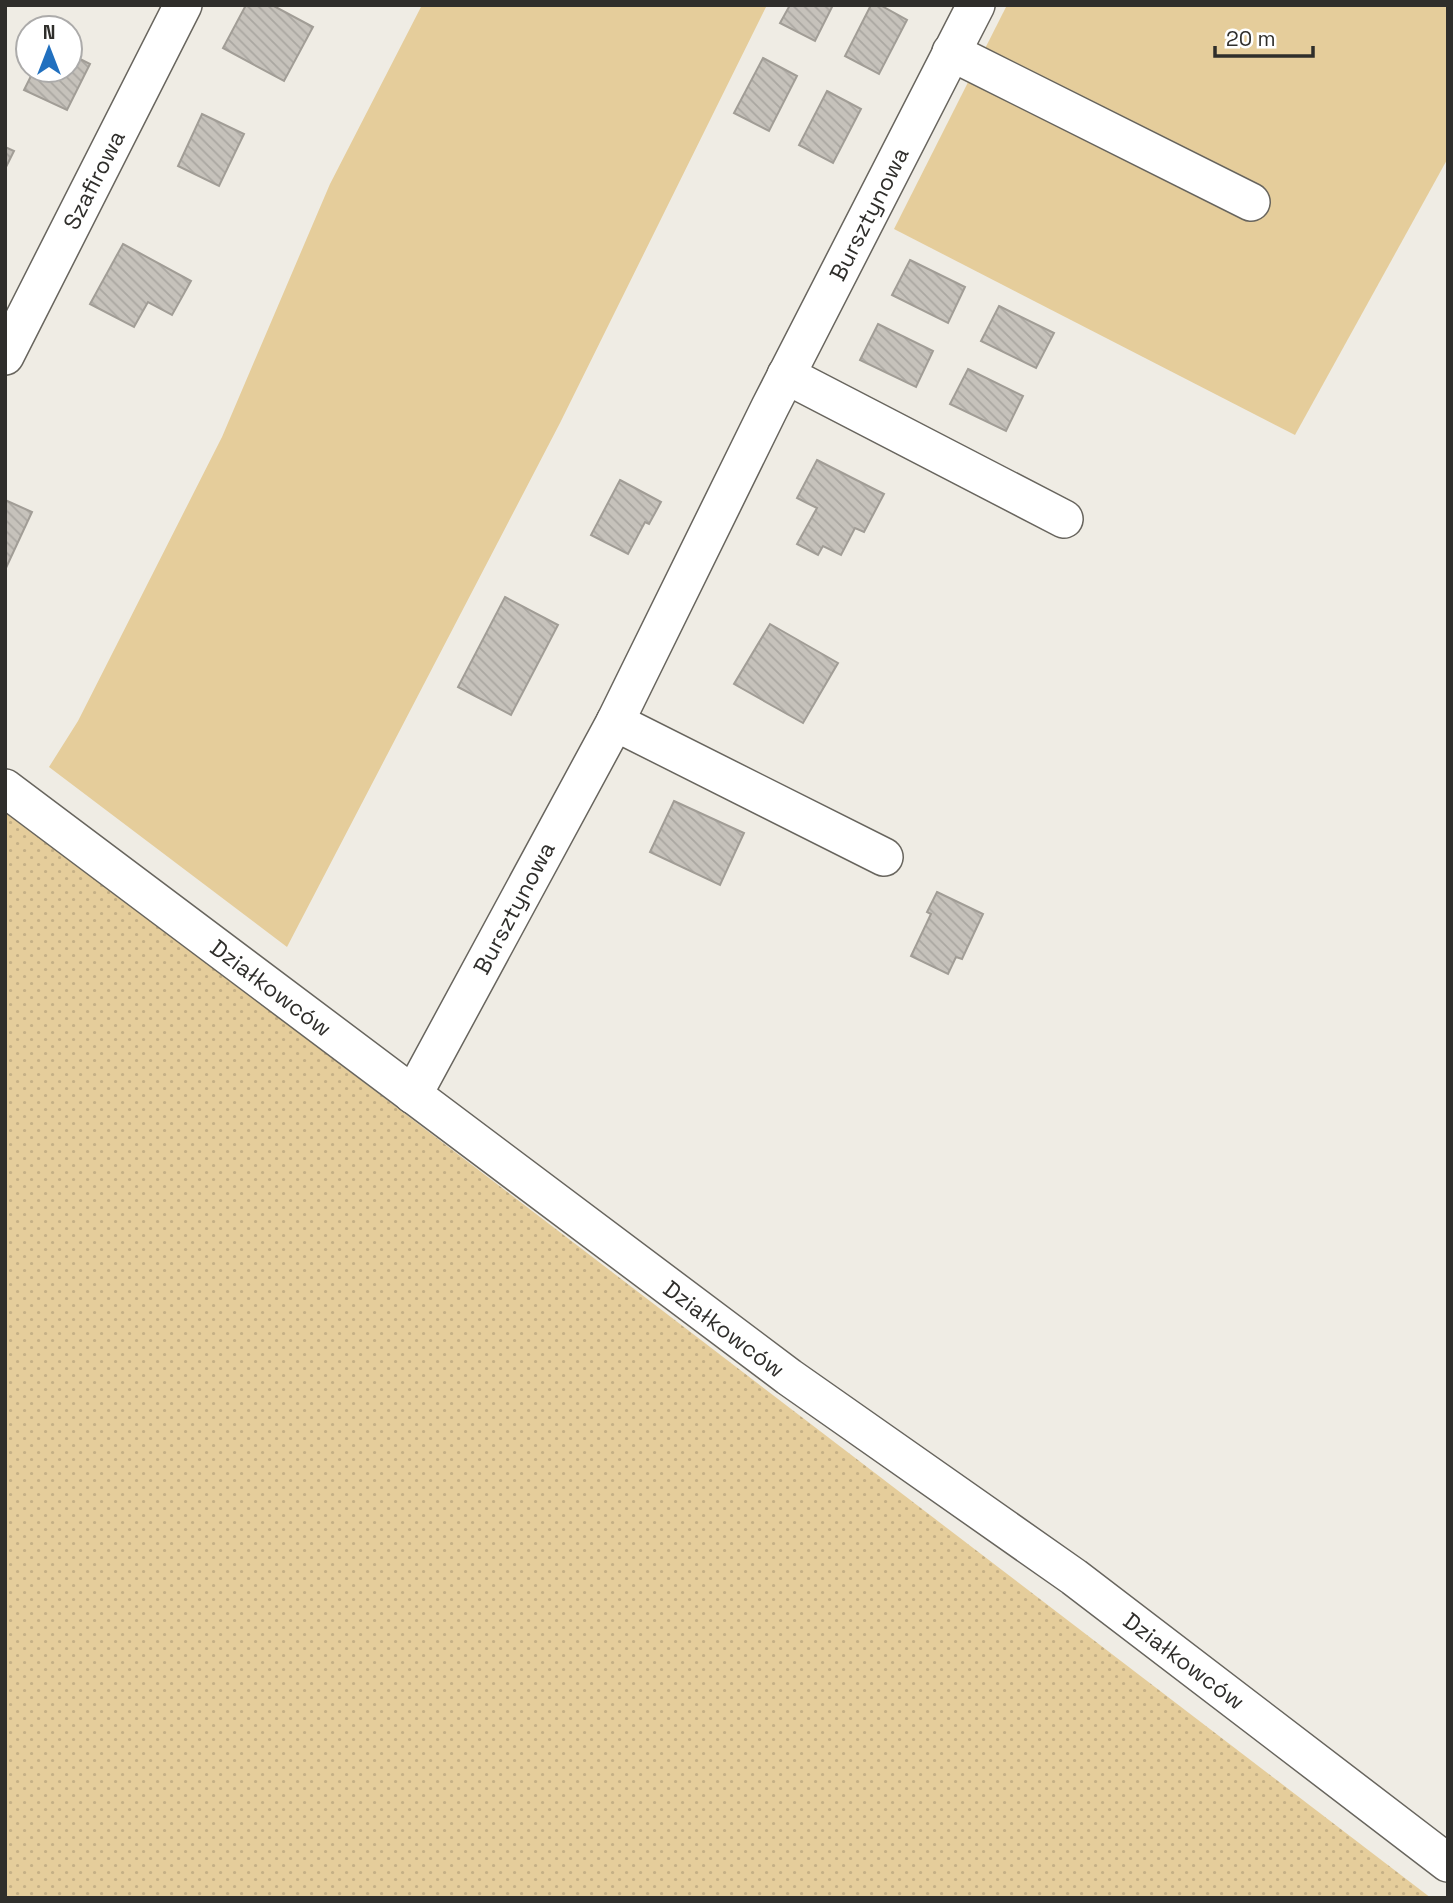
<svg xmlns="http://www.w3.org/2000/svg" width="1453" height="1903" viewBox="0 0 1453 1903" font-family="'Space Grotesk',sans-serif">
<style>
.grass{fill:#e5cd9b}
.garden{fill:url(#garden-dots)}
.building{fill:url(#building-back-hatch);stroke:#a19d96;stroke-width:2}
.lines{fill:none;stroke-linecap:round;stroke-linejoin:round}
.minor-casing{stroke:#68655e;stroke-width:40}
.minor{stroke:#fff;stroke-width:37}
.labels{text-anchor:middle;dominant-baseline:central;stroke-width:7;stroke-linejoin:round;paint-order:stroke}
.street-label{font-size:23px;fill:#2f2e2b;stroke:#fff}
</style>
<defs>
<pattern id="garden-dots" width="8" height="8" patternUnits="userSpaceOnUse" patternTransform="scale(1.75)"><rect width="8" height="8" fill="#e5cd9b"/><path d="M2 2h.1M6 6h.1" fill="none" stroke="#c5b086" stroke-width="1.8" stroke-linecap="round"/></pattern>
<pattern id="building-back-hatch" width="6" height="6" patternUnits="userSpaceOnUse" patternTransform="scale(1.75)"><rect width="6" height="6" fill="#c6c2bb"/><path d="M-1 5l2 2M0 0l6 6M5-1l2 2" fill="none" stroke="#aaa7a1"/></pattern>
</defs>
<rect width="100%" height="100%" fill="#efece4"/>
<!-- grass -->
<g class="grass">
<polygon points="422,5 767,5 560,423 287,947 49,767 78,721 222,437 330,184"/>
<polygon points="1007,5 1448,5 1448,158 1295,435 894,229"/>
</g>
<!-- garden -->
<polygon class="garden" points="5,808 1431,1898 5,1898"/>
<!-- building -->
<g class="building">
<polygon points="246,5 272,5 313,27 284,81 223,48"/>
<polygon points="790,5 833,5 815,41 780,23"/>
<polygon points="871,5 880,5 907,20 879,74 845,56"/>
<polygon points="70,54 90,64 67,110 24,90 34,70 70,70"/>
<polygon points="763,58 797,76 769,131 734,113"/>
<polygon points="827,91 861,109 833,163 799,145"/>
<polygon points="202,114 244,134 219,186 178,166"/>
<polygon points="5,147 14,151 5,169"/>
<polygon points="123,244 191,281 172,315 148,302 134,327 90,304"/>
<polygon points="910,260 965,287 948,323 892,295"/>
<polygon points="999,306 1054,333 1036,368 981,341"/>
<polygon points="878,324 933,351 916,387 860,360"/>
<polygon points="968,369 1023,396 1006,431 950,404"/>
<polygon points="817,460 884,494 864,532 855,528 841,555 823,546 818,555 797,544 817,508 797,498"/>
<polygon points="620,480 661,502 649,524 645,522 628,554 591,535"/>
<polygon points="5,500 32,512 5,570"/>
<polygon points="505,597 558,625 511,715 458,687"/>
<polygon points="770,624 838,663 803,723 734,684"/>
<polygon points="674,801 744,833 720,885 650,852"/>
<polygon points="937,892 983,914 962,959 956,957 948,974 911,956 931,914 927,912"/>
</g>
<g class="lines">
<defs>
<g id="minor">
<polyline points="951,52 1251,202"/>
<polyline points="5,356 183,5"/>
<polyline points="786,375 1064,519"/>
<polyline points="615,722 884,857"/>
<polyline points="5,788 789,1377 1074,1577 1448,1863"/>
<polyline points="413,1095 615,722 770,407 976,5"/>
</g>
</defs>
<!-- minor casing -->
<use href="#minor" class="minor-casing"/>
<!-- minor -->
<use href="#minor" class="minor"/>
</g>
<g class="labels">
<!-- street labels -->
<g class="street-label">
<text transform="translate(94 180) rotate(-63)">Szafirowa</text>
<text transform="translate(869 214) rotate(-63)">Bursztynowa</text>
<text transform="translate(514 908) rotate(-62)">Bursztynowa</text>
<text transform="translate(271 988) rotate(37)">Działkowców</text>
<text transform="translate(724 1329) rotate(37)">Działkowców</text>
<text transform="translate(1184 1661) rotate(37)">Działkowców</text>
</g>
</g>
<!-- border -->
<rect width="1453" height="1903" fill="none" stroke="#2f2e2b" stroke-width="14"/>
<!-- north arrow -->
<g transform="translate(49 49)"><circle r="33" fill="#ffffff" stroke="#acabaa" stroke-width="2"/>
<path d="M0-5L12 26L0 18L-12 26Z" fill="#2170bf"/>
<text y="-10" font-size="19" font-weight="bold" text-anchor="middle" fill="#2f2e2b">N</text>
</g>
<!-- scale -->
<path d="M1215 46v10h98v-10" fill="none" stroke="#2f2e2b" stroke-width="3.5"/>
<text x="1226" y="46" font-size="21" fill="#2f2e2b" stroke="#ffffff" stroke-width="5" paint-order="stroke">20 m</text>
</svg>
